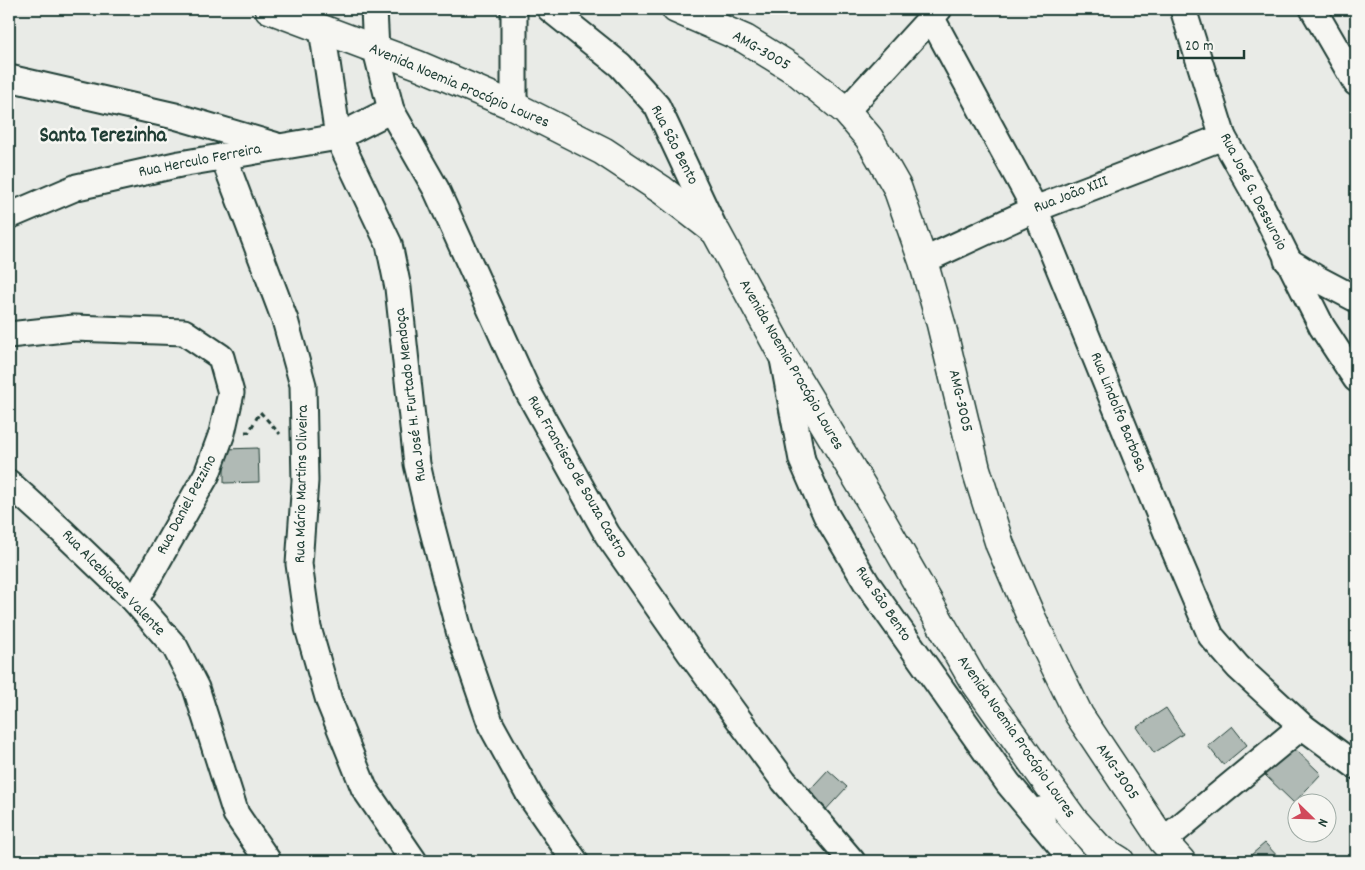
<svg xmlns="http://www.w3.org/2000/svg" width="1365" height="870" viewBox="0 0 1365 870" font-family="Dekko,sans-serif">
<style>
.building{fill:#b0bab5;stroke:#1f3d34}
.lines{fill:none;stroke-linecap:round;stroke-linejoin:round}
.minor-casing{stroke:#1f3d34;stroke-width:29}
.tertiary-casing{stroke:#1f3d34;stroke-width:31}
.secondary-casing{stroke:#1f3d34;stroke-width:31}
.path{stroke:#1f3d34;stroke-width:3;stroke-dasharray:5 4;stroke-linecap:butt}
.minor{stroke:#f6f6f2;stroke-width:25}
.tertiary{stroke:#f6f6f2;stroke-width:28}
.secondary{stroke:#f6f6f2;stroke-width:28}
.labels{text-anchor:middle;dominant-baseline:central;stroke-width:5;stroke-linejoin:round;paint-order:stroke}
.street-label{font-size:16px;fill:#1f3d34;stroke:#f6f6f2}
.district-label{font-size:21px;font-weight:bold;fill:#1f3d34;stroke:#f6f6f2}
</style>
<rect width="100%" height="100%" fill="#e9ebe7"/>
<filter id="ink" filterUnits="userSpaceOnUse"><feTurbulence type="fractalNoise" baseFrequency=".02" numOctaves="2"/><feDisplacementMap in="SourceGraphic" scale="10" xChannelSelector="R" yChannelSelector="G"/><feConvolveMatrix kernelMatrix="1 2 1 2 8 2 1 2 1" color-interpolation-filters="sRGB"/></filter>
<g filter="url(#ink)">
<!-- building -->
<g class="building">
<polygon points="258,448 259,482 224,483 224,449"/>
<polygon points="1166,708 1183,734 1154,753 1137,727"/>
<polygon points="1232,726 1247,745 1223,765 1208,746"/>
<polygon points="1291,745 1321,774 1294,803 1264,774"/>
<polygon points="828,770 847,787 821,815 802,798"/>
<polygon points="1265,843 1282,861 1244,861"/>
</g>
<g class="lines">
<defs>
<g id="minor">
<polyline points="374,9 376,50 391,110 436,189 527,390 607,534 690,653 784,781 852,861"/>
<polyline points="514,9 514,106"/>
<polyline points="550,9 620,65 657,106 716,232"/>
<polyline points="1183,9 1223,137 1259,201 1322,327 1356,379"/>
<polyline points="1313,9 1356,83"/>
<polyline points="931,17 1035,209 1167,533 1211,636 1238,667 1302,726 1356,766"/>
<polyline points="322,29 338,137 389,244 398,288 417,464 429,516 461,638 491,725 530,796 575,861"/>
<polyline points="9,78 175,116 274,145"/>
<polyline points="846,111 939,9"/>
<polyline points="223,156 285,320 303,385 305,481 299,564 308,628 329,701 364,788 414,861"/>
<polyline points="9,216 77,187 180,164 338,137 391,110"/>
<polyline points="1287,260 1318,279 1356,299"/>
<polyline points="923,261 1035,209 1223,137"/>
<polyline points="9,335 74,328 184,332 221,357 231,393 222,433 207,474 135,601"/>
<polyline points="783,359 802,460 826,515 866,582 1008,783 1043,825"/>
<polyline points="9,483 63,532 135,601 175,647 196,688 236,814 268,861"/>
<polyline points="1041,810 1043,825 1073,861"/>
<polyline points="1163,841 1302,726"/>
</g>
<polyline id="tertiary" points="269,9 418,65 514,106 603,151 662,190 716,232 782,354 866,493 972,678 1073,819 1099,848 1120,861"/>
<polyline id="secondary" points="676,9 745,39 795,70 846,111 869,138 897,187 923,261 941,324 976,469 1000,545 1032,619 1079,715 1163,841 1181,861"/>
</defs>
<!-- minor casing -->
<use href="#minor" class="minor-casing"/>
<!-- tertiary casing -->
<use href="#tertiary" class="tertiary-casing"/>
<!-- secondary casing -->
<use href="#secondary" class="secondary-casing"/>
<!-- path -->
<polyline class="path" points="245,432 249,432 260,412 280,434"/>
<!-- minor -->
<use href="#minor" class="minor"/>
<!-- tertiary -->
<use href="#tertiary" class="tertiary"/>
<!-- secondary -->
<use href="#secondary" class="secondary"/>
</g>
</g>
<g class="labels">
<!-- street labels -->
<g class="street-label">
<text transform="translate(761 51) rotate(30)">AMG-3005</text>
<text transform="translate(459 86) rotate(23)">Avenida Noemia Procópio Loures</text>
<text transform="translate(674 145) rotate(63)">Rua São Bento</text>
<text transform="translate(200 161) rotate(-11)">Rua Herculo Ferreira</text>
<text transform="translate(1253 192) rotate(63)">Rua José G. Dessuroio</text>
<text transform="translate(1071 195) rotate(-21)">Rua João XIII</text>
<text transform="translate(791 365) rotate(60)">Avenida Noemia Procópio Loures</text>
<text transform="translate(411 395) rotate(-97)">Rua José H. Furtado Mendoça</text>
<text transform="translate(960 401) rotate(77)">AMG-3005</text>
<text transform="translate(1118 412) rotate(68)">Rua Lindolfo Barbosa</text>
<text transform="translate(577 477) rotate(60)">Rua Francisco de Souza Castro</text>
<text transform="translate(302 484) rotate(-89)">Rua Mário Martins Oliveira</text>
<text transform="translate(187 505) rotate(-62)">Rua Daniel Pezzino</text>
<text transform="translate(113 583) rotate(46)">Rua Alcebiades Valente</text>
<text transform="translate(883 604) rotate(56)">Rua São Bento</text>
<text transform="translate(1016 737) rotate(55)">Avenida Noemia Procópio Loures</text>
<text transform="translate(1117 772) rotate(56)">AMG-3005</text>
</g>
<!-- district labels -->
<g class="district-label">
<text x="103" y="137">Santa Terezinha</text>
</g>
</g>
<!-- margin -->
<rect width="1365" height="870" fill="none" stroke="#f6f6f2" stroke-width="30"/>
<rect x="15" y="15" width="1335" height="840" fill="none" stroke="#1f3d34" stroke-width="2" filter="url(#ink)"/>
<!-- north arrow -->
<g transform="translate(1312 818) rotate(113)"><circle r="24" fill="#f6f6f2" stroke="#a0aca6"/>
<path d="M0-4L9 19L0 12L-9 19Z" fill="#d1495b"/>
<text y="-8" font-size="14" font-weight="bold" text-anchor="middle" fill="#1f3d34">N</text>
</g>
<!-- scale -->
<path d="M1178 50v8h66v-8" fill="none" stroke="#1f3d34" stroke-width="2.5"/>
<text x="1185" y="50" font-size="15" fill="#1f3d34" stroke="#f6f6f2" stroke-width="4" paint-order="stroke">20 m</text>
</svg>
